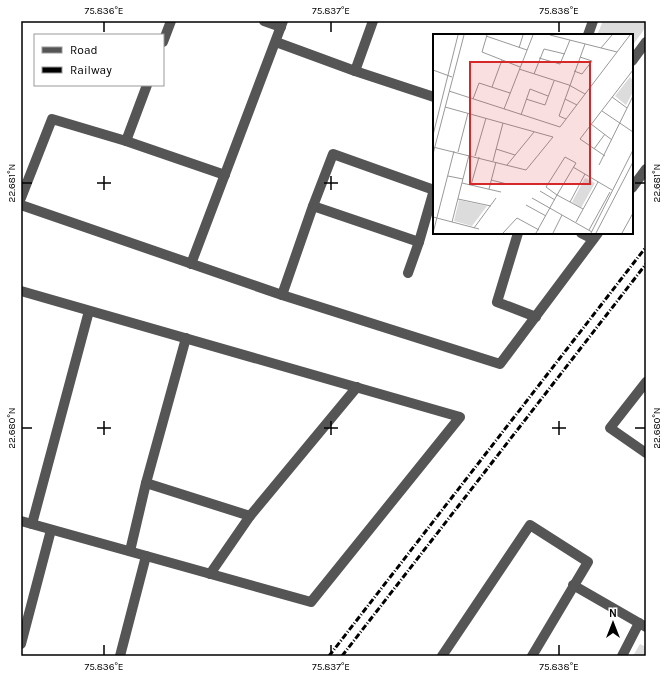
<svg xmlns="http://www.w3.org/2000/svg" width="667" height="677" viewBox="0 0 667 677" font-family="Karla,sans-serif">
<style>
.green{fill:#dcdcdc}
.lines{fill:none;stroke-linecap:round;stroke-linejoin:round}
.minor{stroke:#555;stroke-width:10}
.rail{stroke:#000;stroke-width:3;stroke-dasharray:6 2 1 2;stroke-linecap:butt}
.ticks{fill:none;stroke:#000;stroke-width:1.5}
.inset-road{fill:none;stroke:#999;stroke-width:1}
.view{fill:#d62828;fill-opacity:0.15;stroke:#d62828;stroke-width:2}
.inset-edge{fill:none;stroke:#000;stroke-width:2}
.neatline{fill:none;stroke:#000;stroke-width:1.5}
.ticks-label{font-size:10px;text-anchor:middle;fill:#000}
</style>
<rect width="100%" height="100%" fill="#fff"/>
<!-- green -->
<g class="green">
<polygon points="603,21 646,21 646,27 632,46 632,35 597,35"/>
<polygon points="640,644 646,647 646,656 633,656"/>
</g>
<g class="lines">
<!-- minor -->
<g class="minor">
<polyline points="264,21 281,27"/>
<polyline points="588,35 593,21"/>
<polyline points="163,42 171,21"/>
<polyline points="276,42 355,71 434,97"/>
<polyline points="632,61 646,42"/>
<polyline points="355,71 373,21"/>
<polyline points="126,141 147,85"/>
<polyline points="632,188 646,169"/>
<polyline points="21,198 52,119 126,141 225,175"/>
<polyline points="21,205 282,295 500,364 598,233"/>
<polyline points="313,206 419,242 434,190"/>
<polyline points="518,233 497,302 536,317"/>
<polyline points="581,233 593,239"/>
<polyline points="191,264 283,21"/>
<polyline points="408,273 419,242"/>
<polyline points="21,291 460,417 311,602 21,521"/>
<polyline points="282,295 313,206 333,154 434,190"/>
<polyline points="646,382 610,428 646,453"/>
<polyline points="146,483 250,516"/>
<polyline points="32,524 89,311"/>
<polyline points="130,551 146,483 186,338"/>
<polyline points="210,574 250,516 357,387"/>
<polyline points="573,585 646,627"/>
<polyline points="21,644 51,530"/>
<polyline points="120,656 146,556"/>
<polyline points="442,656 530,525 588,562 532,656"/>
<polyline points="622,656 639,623"/>
</g>
<!-- rail -->
<g class="rail">
<polyline points="329,656 646,247"/>
<polyline points="342,656 646,264"/>
</g>
</g>
<!-- ticks -->
<path class="ticks" d="M104 22V32M331 22V32M559 22V32M104 176V190M331 176V190M22 183H32M97 183H111M324 183H338M635 183H645M104 421V435M331 421V435M559 421V435M22 428H32M97 428H111M324 428H338M552 428H566M635 428H645M104 645V655M331 645V655M559 645V655"/>
<!-- overview -->
<g transform="translate(433 34)">
<rect width="200" height="200" fill="#fff"/>
<path d="M197 43 200 47V58L193 71 182 62ZM152 144 162 149 148 174 139 168ZM26 166 54 172 39 192 21 187Z" fill="#dcdcdc"/>
<path class="inset-road" d="M54 1 49 18 87 33M117 1 184 18M53 2 94 16M86 14 90 1M168 14 179 1M106 24 127 30 137 6M86 35 136 51 152 60M0 36 19 43M141 37 149 40 159 27 147 23M101 40 111 15 132 20M59 53 69 26M16 57 127 93 197 1M179 63 194 74M40 65 46 49 77 59M93 65 112 71 121 47M132 65 144 71M71 75 100 1M169 77 200 98M88 81 97 55 115 62M133 85 126 82 152 10M158 90 179 106M0 101 25 1M0 113 93 136 120 103 12 73M63 115 82 121M161 115 172 100M25 118 35 79M0 120 31 1M42 122 53 84M172 122 147 105 200 36M60 127 70 89M74 131 101 98M166 131 200 62M140 133 179 156M15 142 30 145M58 146 74 150M29 149 68 158M38 151 46 123M56 155 63 128M107 157 122 166M99 164 159 198M25 165 58 172M137 168 152 140M93 171 113 182M0 183 46 195M19 188 36 121M143 188 165 148M41 194 63 164M156 196 177 158M0 199 21 117M70 199 84 184 106 196M103 199 124 161 143 129 132 123 113 153 124 161 150 175M120 199 129 181M158 199 200 116M163 199 200 128M189 199 200 179"/>
<path class="view" d="M37 28H157V150H37Z"/>
<rect width="200" height="200" class="inset-edge"/>
</g>
<!-- border -->
<rect width="667" height="677" fill="none" stroke="#ffffff" stroke-width="44"/>
<!-- legend -->
<rect x="34" y="34" width="130" height="52" fill="#ffffff" stroke="#999999"/>
<rect x="42" y="47" width="20" height="6" fill="#555555" stroke="#999999"/>
<text x="70" y="54" font-size="12" fill="#000000">Road</text>
<rect x="42" y="67" width="20" height="6" fill="#000000" stroke="#999999"/>
<text x="70" y="74" font-size="12" fill="#000000">Railway</text>
<!-- north arrow -->
<g transform="translate(613 623)" stroke="#ffffff" stroke-width="3" paint-order="stroke">
<path d="M0-3L7 15L0 10L-7 15Z" fill="#000000"/>
<text y="-6" font-size="11" font-weight="bold" text-anchor="middle" fill="#000000">N</text>
</g>
<rect x="22" y="22" width="623" height="633" class="neatline"/>
<g class="ticks-label">
<text x="104" y="14">75.836°E</text>
<text x="331" y="14">75.837°E</text>
<text x="559" y="14">75.838°E</text>
<text transform="translate(11 183) rotate(-90)" y="4">22.681°N</text>
<text transform="translate(656 183) rotate(-90)" y="4">22.681°N</text>
<text transform="translate(11 428) rotate(-90)" y="4">22.680°N</text>
<text transform="translate(656 428) rotate(-90)" y="4">22.680°N</text>
<text x="104" y="670">75.836°E</text>
<text x="331" y="670">75.837°E</text>
<text x="559" y="670">75.838°E</text>
</g>
</svg>
